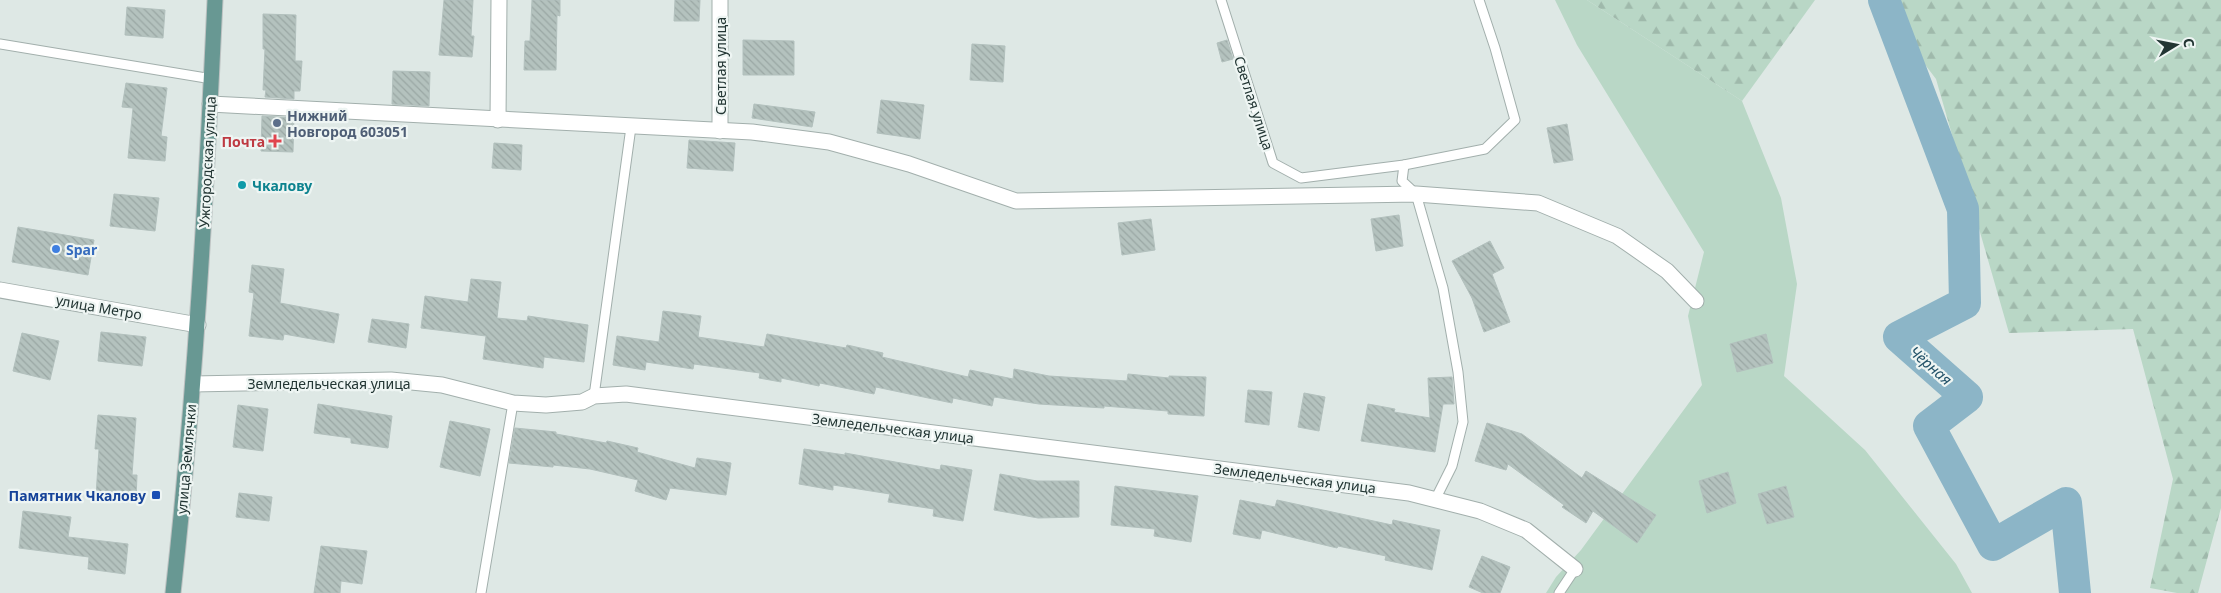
<svg xmlns="http://www.w3.org/2000/svg" width="2221" height="593" viewBox="0 0 2221 593" font-family="'Noto Sans',sans-serif">
<style>
.grass{fill:#b9d7c6}
.forest{fill:url(#forest-firs)}
.lines{fill:none;stroke-linecap:round;stroke-linejoin:round}
.river{stroke:#8cb5c7;stroke-width:32}
.building{fill:url(#building-back-hatch);stroke:#b2c0bd}
.service-casing{stroke:#a2afac;stroke-width:11}
.minor-casing{stroke:#a2afac;stroke-width:17}
.tertiary-casing{stroke:#a2afac;stroke-width:17}
.primary-casing{stroke:#bdc2c2;stroke-width:17}
.service{stroke:#fff;stroke-width:9}
.minor{stroke:#fff;stroke-width:15}
.tertiary{stroke:#fff;stroke-width:15}
.primary{stroke:#689893;stroke-width:15}
.service-dot{fill:#5c6f8a;stroke:#eef5f3;stroke-width:2}
.health-dot{fill:#e0444e;stroke:#eef5f3;stroke-width:2}
.culture-dot{fill:#0f9aa8;stroke:#eef5f3;stroke-width:2}
.shop-dot{fill:#3f7fe0;stroke:#eef5f3;stroke-width:2}
.transit-dot{fill:#1a4fb4;stroke:#eef5f3;stroke-width:2}
.labels{text-anchor:middle;dominant-baseline:central;stroke-width:4.5;stroke-linejoin:round;paint-order:stroke}
.street-label{font-size:14px;fill:#223533;stroke:#eef5f3}
.service-label{font-size:14px;font-weight:bold;fill:#4e5e75;stroke:#eef5f3;text-anchor:start}
.health-label{font-size:14px;font-weight:bold;fill:#be3a42;stroke:#eef5f3;text-anchor:end}
.culture-label{font-size:14px;font-weight:bold;fill:#0d838f;stroke:#eef5f3;text-anchor:start}
.shop-label{font-size:14px;font-weight:bold;fill:#366cbe;stroke:#eef5f3;text-anchor:start}
.transit-label{font-size:14px;font-weight:bold;fill:#164399;stroke:#eef5f3;text-anchor:end}
.water-label{font-size:15px;font-style:italic;fill:#245369;stroke:#eef5f3}
</style>
<defs>
<pattern id="forest-firs" width="22" height="20" patternUnits="userSpaceOnUse" patternTransform="scale(1.25)"><rect width="22" height="20" fill="#b9d7c6"/><path d="M5 1l3.5 6h-7zM16 11l3.5 6h-7z" fill="#9fb9ab"/></pattern>
<pattern id="building-back-hatch" width="6" height="6" patternUnits="userSpaceOnUse" patternTransform="scale(1.25)"><rect width="6" height="6" fill="#b4c2be"/><path d="M-1 5l2 2M0 0l6 6M5-1l2 2" fill="none" stroke="#9aa7a4"/></pattern>
</defs>
<rect width="100%" height="100%" fill="#dee8e5"/>
<!-- grass -->
<polygon class="grass" points="1555,0 1587,0 1742,101 1781,198 1797,284 1784,376 1865,450 1956,564 1972,593 1546,593 1556,577 1581,550 1702,385 1688,316 1704,252 1577,45"/>
<!-- forest -->
<g class="forest">
<polygon points="1587,0 1815,0 1742,101"/>
<polygon points="1876,0 2221,0 2221,508 2198,593 2177,593 2150,588 2173,479 2133,329 2009,333 1936,79"/>
</g>
<g class="lines">
<!-- river -->
<polyline class="river" points="1884,0 1963,209 1965,303 1899,337 1967,397 1929,426 1993,545 2066,503 2075,593"/>
</g>
<!-- building -->
<g class="building">
<polygon points="444,0 473,0 471,36 474,36 472,57 439,55"/>
<polygon points="532,0 560,0 560,16 557,15 556,70 524,70 525,41 530,41"/>
<polygon points="675,0 700,0 699,21 674,21"/>
<polygon points="127,7 165,10 163,38 125,35"/>
<polygon points="263,14 296,15 295,61 302,61 300,91 294,91 294,99 265,97 266,90 263,90 265,49 263,49"/>
<polygon points="743,40 794,41 794,75 743,75"/>
<polygon points="1227,40 1233,59 1222,62 1217,43"/>
<polygon points="972,44 1005,46 1003,82 970,80"/>
<polygon points="393,71 430,72 429,106 392,104"/>
<polygon points="126,83 167,88 161,136 167,137 165,161 128,158 133,108 122,107"/>
<polygon points="881,100 924,105 920,139 877,133"/>
<polygon points="754,104 815,112 812,127 752,118"/>
<polygon points="262,116 294,118 293,152 261,151"/>
<polygon points="1567,124 1573,160 1554,163 1547,128"/>
<polygon points="689,140 735,143 733,171 687,168"/>
<polygon points="494,143 522,145 521,170 492,168"/>
<polygon points="114,194 159,198 155,231 110,226"/>
<polygon points="1399,215 1403,246 1376,251 1371,219"/>
<polygon points="1151,219 1155,250 1122,255 1118,223"/>
<polygon points="18,227 94,240 88,275 12,262"/>
<polygon points="1490,241 1504,268 1492,274 1510,322 1484,332 1472,298 1452,261"/>
<polygon points="252,265 284,269 280,303 339,314 334,343 284,334 283,340 249,336 254,293 249,292"/>
<polygon points="471,279 501,282 497,318 527,321 528,316 588,325 584,362 544,357 543,368 483,359 486,336 421,328 425,296 468,302"/>
<polygon points="663,311 701,316 698,337 764,347 767,334 846,348 847,345 883,353 882,357 968,377 970,370 1013,379 1014,369 1049,376 1127,381 1128,374 1169,378 1169,376 1206,377 1204,416 1168,414 1168,411 1104,406 1104,408 1039,404 994,397 992,406 953,398 952,403 876,387 874,394 820,383 819,386 781,378 781,382 759,378 760,373 694,364 693,369 646,362 645,370 613,365 617,336 659,342"/>
<polygon points="372,319 409,324 406,348 368,342"/>
<polygon points="101,332 146,337 142,366 98,361"/>
<polygon points="22,333 59,341 50,380 13,371"/>
<polygon points="1766,334 1773,363 1737,372 1730,344"/>
<polygon points="1452,377 1454,404 1443,404 1435,452 1361,441 1368,404 1395,409 1394,412 1430,418 1428,378"/>
<polygon points="1248,390 1272,392 1269,425 1245,422"/>
<polygon points="1304,393 1325,397 1319,431 1298,427"/>
<polygon points="318,404 392,416 388,448 351,443 351,438 314,433"/>
<polygon points="238,405 268,409 263,451 233,447"/>
<polygon points="98,415 136,418 132,475 137,475 136,499 96,496 99,449 95,449"/>
<polygon points="450,421 490,429 480,476 440,467"/>
<polygon points="1487,423 1522,434 1582,478 1586,471 1656,515 1637,543 1593,511 1586,523 1562,507 1564,505 1508,464 1506,470 1475,461"/>
<polygon points="515,428 556,432 556,434 606,443 607,441 638,448 637,452 695,468 697,458 731,463 726,495 670,488 666,500 635,491 638,480 590,469 553,465 553,467 509,463"/>
<polygon points="804,449 845,455 845,453 940,470 941,465 972,470 963,521 933,516 934,509 888,502 890,494 833,485 833,490 799,484"/>
<polygon points="1728,472 1736,503 1707,513 1699,481"/>
<polygon points="1000,474 1037,481 1079,481 1079,517 1038,518 994,510"/>
<polygon points="1115,486 1198,496 1191,542 1154,536 1155,529 1111,525"/>
<polygon points="1786,486 1794,517 1767,524 1758,494"/>
<polygon points="239,493 272,497 269,521 236,517"/>
<polygon points="1240,500 1275,507 1277,500 1392,525 1393,520 1440,530 1432,570 1385,560 1386,556 1338,546 1337,548 1262,530 1260,539 1233,534"/>
<polygon points="23,511 71,517 68,537 128,544 125,574 88,569 89,557 19,548"/>
<polygon points="321,546 367,551 362,584 341,581 340,593 314,593"/>
<polygon points="1482,556 1510,567 1500,593 1483,593 1469,587"/>
</g>
<g class="lines">
<defs>
<g id="service">
<polyline points="1221,0 1273,163 1301,178 1404,165 1485,149 1515,120 1495,48 1479,0"/>
<polyline points="0,44 212,79"/>
<polyline points="1404,165 1402,181 1416,194 1443,288 1458,372 1463,422 1452,466 1435,500"/>
<polyline points="594,396 631,127"/>
<polyline points="481,593 513,403"/>
<polyline points="1559,593 1575,569"/>
</g>
<g id="minor">
<polyline points="210,104 752,132 829,142 909,164 1016,201 1416,194 1538,203 1617,236 1667,271 1696,301"/>
<polyline points="498,120 499,0"/>
<polyline points="720,131 720,0"/>
<polyline points="193,384 391,380 442,385 513,403 546,405 582,402 594,396 626,394 1409,493 1480,511 1526,530 1575,569"/>
</g>
<polyline id="tertiary" points="0,290 198,325"/>
<path id="primary" d="M173 593C195 396 206 198 215 0"/>
</defs>
<!-- service casing -->
<use href="#service" class="service-casing"/>
<!-- minor casing -->
<use href="#minor" class="minor-casing"/>
<!-- tertiary casing -->
<use href="#tertiary" class="tertiary-casing"/>
<!-- primary casing -->
<use href="#primary" class="primary-casing"/>
<!-- service -->
<use href="#service" class="service"/>
<!-- minor -->
<use href="#minor" class="minor"/>
<!-- tertiary -->
<use href="#tertiary" class="tertiary"/>
<!-- primary -->
<use href="#primary" class="primary"/>
</g>
<!-- markers -->
<circle class="service-dot" cx="277" cy="123" r="5"/>
<path class="health-dot" d="M272.5 133.5h5v5h5v5h-5v5h-5v-5h-5v-5h5z"/>
<circle class="culture-dot" cx="242" cy="185" r="5"/>
<circle class="shop-dot" cx="56" cy="249" r="5"/>
<rect class="transit-dot" x="151" y="490" width="10" height="10" rx="2.5"/>
<g class="labels">
<!-- street labels -->
<g class="street-label">
<text transform="translate(720 66) rotate(-90)">Светлая улица</text>
<text transform="translate(1254 103) rotate(72)">Светлая улица</text>
<text transform="translate(207 162) rotate(-87)">Ужгородская улица</text>
<text transform="translate(99 307) rotate(10)">улица Метро</text>
<text x="329" y="383">Земледельческая улица</text>
<text transform="translate(893 428) rotate(7)">Земледельческая улица</text>
<text transform="translate(186 459) rotate(-85)">улица Землячки</text>
<text transform="translate(1295 478) rotate(7)">Земледельческая улица</text>
</g>
<!-- service labels -->
<g class="service-label">
<text x="287" y="115">Нижний<tspan x="287" dy="16">Новгород 603051</tspan></text>
</g>
<!-- health labels -->
<g class="health-label">
<text x="265" y="141">Почта</text>
</g>
<!-- culture labels -->
<g class="culture-label">
<text x="252" y="185">Чкалову</text>
</g>
<!-- shop labels -->
<g class="shop-label">
<text x="66" y="249">Spar</text>
</g>
<!-- transit labels -->
<g class="transit-label">
<text x="146" y="495">Памятник Чкалову</text>
</g>
<!-- water labels -->
<g class="water-label">
<text transform="translate(1931 365) rotate(41)">Чёрная</text>
</g>
</g>
<!-- north arrow -->
<g transform="translate(2176 45) rotate(80)" stroke="#eef5f3" stroke-width="4" paint-order="stroke">
<path d="M0-4L9 19L0 12L-9 19Z" fill="#223533"/>
<text y="-8" font-size="14" font-weight="bold" text-anchor="middle" fill="#223533">С</text>
</g>
</svg>
